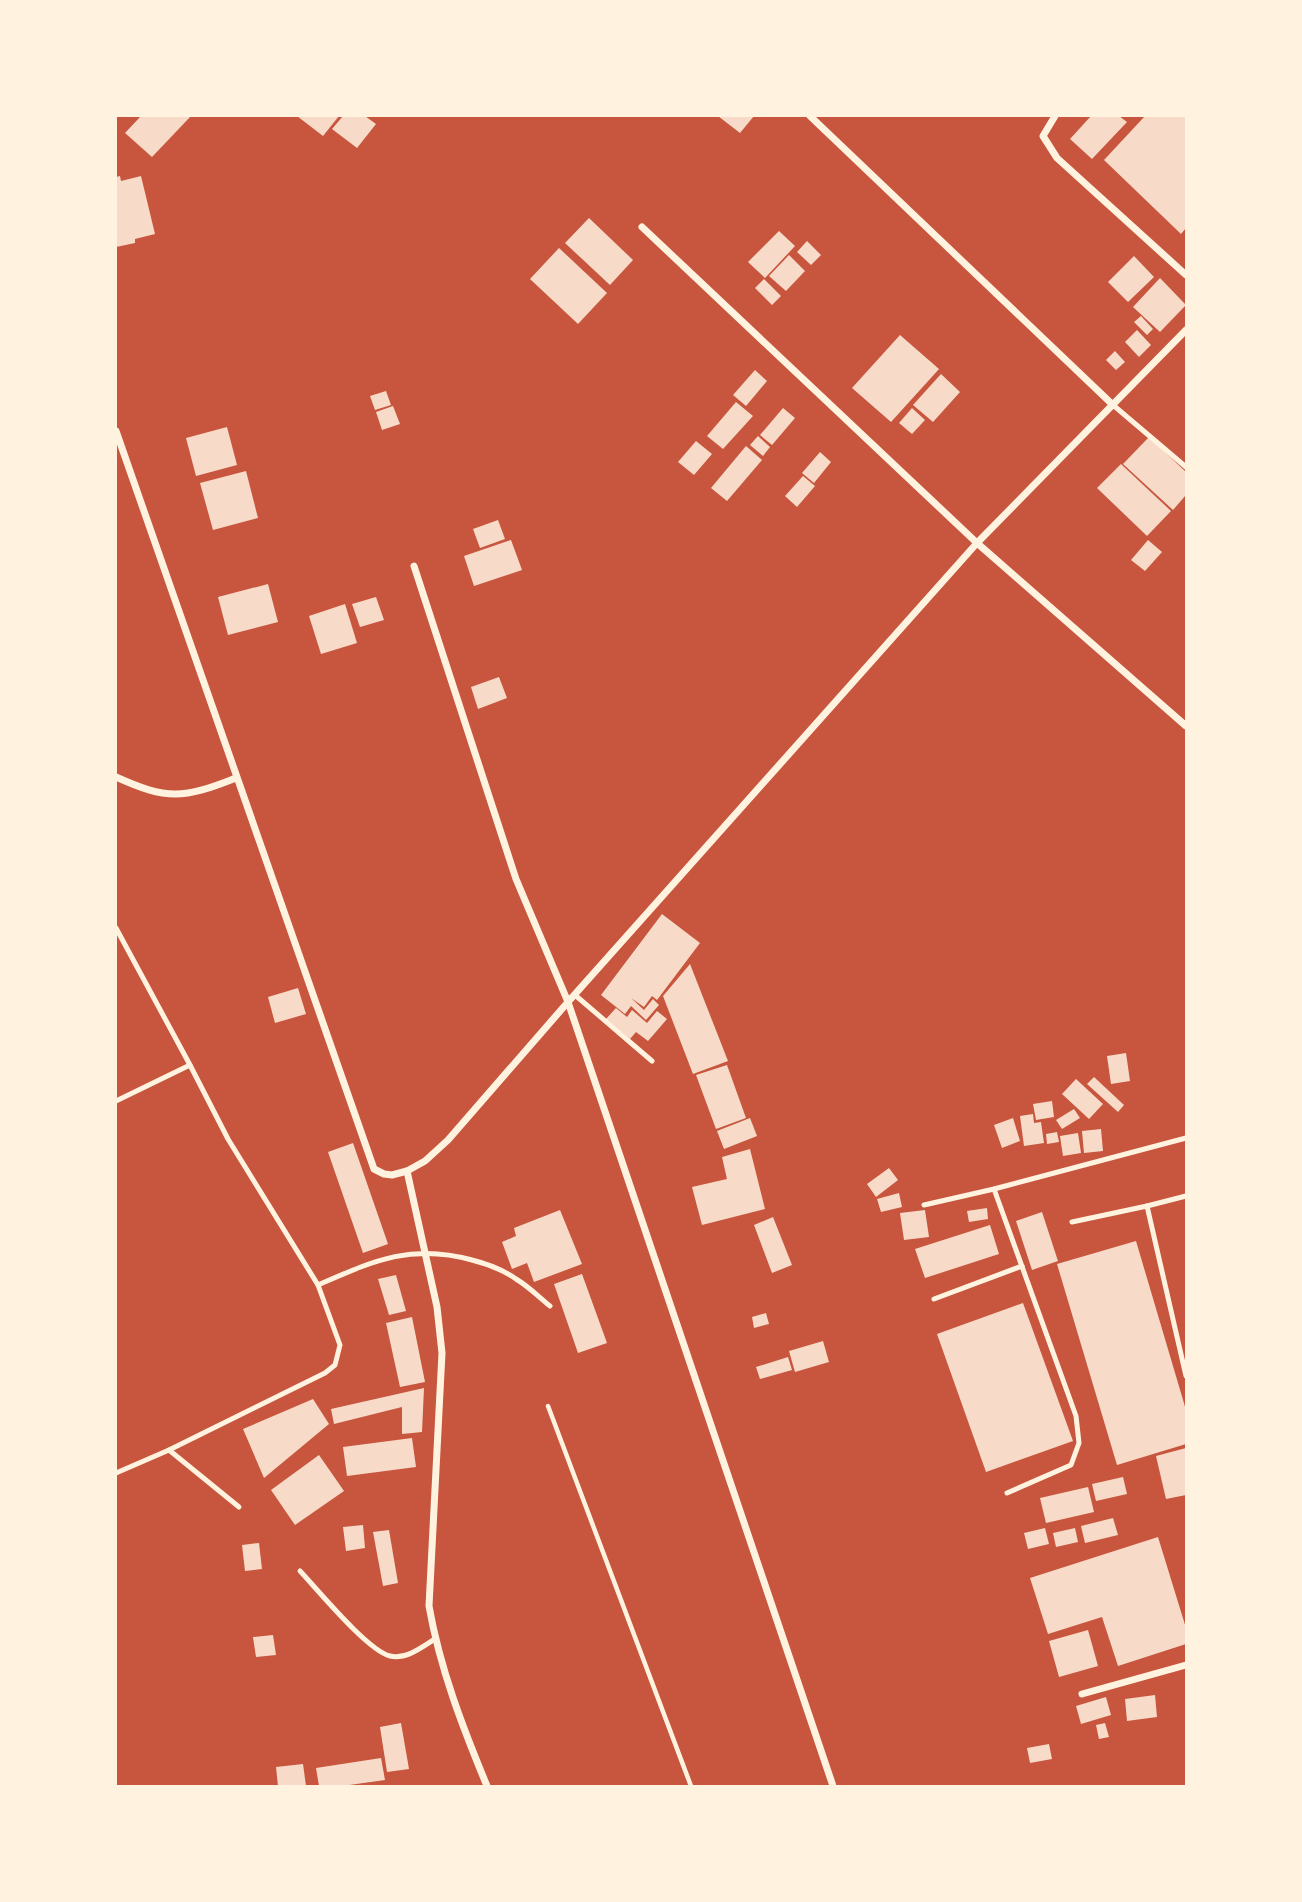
<svg xmlns="http://www.w3.org/2000/svg" width="1302" height="1902" viewBox="0 0 1302 1902" font-family="'Noto Sans',sans-serif">
<style>
.building{fill:#f7dbc8}
.lines{fill:none;stroke-linecap:round;stroke-linejoin:round}
.path{stroke:#fff3e0;stroke-width:4.5}
.service{stroke:#fff3e0;stroke-width:5}
.minor{stroke:#fff3e0;stroke-width:7}
</style>
<rect width="100%" height="100%" fill="#c8553d"/>
<!-- building -->
<g class="building">
<polygon points="141,116 191,116 152,157 125,133"/>
<polygon points="297,116 339,116 323,136"/>
<polygon points="343,116 365,116 376,124 357,148 332,129"/>
<polygon points="718,116 754,116 740,133"/>
<polygon points="1091,116 1119,116 1127,122 1092,159 1070,139"/>
<polygon points="1145,116 1186,116 1186,228 1181,234 1104,160"/>
<polygon points="120,176 121,181 141,176 155,234 135,239 135,243 116,247 116,177"/>
<polygon points="589,218 633,260 610,285 565,243"/>
<polygon points="779,231 795,246 765,278 748,262"/>
<polygon points="807,241 821,255 811,265 797,252"/>
<polygon points="559,248 607,293 578,324 530,279"/>
<polygon points="789,255 805,271 786,291 769,276"/>
<polygon points="1134,256 1154,277 1128,302 1108,282"/>
<polygon points="1160,278 1186,305 1160,332 1133,307"/>
<polygon points="764,279 781,296 772,305 755,288"/>
<polygon points="1141,316 1153,329 1147,335 1134,322"/>
<polygon points="1137,330 1151,345 1139,357 1125,342"/>
<polygon points="900,335 939,369 891,422 852,388"/>
<polygon points="1115,351 1125,362 1116,370 1106,360"/>
<polygon points="755,370 767,381 746,406 733,395"/>
<polygon points="941,374 960,392 933,422 913,405"/>
<polygon points="386,391 391,405 375,410 370,396"/>
<polygon points="736,402 753,416 723,449 707,436"/>
<polygon points="393,406 400,424 382,430 376,412"/>
<polygon points="783,408 795,418 772,445 760,435"/>
<polygon points="912,408 925,420 912,434 899,423"/>
<polygon points="227,427 237,465 196,476 186,438"/>
<polygon points="758,436 770,447 763,456 750,445"/>
<polygon points="1149,437 1186,472 1186,495 1173,510 1123,464"/>
<polygon points="696,441 712,454 694,475 678,462"/>
<polygon points="746,446 762,460 727,501 711,488"/>
<polygon points="820,452 831,462 814,483 802,473"/>
<polygon points="1121,464 1171,511 1147,536 1097,488"/>
<polygon points="246,471 258,518 213,530 200,483"/>
<polygon points="803,476 815,486 797,507 785,496"/>
<polygon points="498,520 505,539 480,548 473,529"/>
<polygon points="511,540 522,570 474,586 464,556"/>
<polygon points="1148,540 1162,552 1145,571 1131,560"/>
<polygon points="268,584 278,622 228,635 218,597"/>
<polygon points="376,597 384,620 360,627 352,604"/>
<polygon points="345,604 357,643 321,654 309,616"/>
<polygon points="499,677 507,698 478,709 471,687"/>
<polygon points="662,914 700,943 657,1000 652,996 644,1007 631,998 644,1010 653,999 659,1005 646,1020 631,1006 625,1014 601,995"/>
<polygon points="690,964 728,1061 693,1074 663,996"/>
<polygon points="298,988 306,1014 275,1023 268,997"/>
<polygon points="616,1008 627,1017 632,1010 647,1023 657,1011 667,1019 648,1041 636,1032 630,1039 606,1019"/>
<polygon points="1126,1053 1130,1081 1111,1084 1107,1056"/>
<polygon points="727,1065 746,1118 716,1129 696,1075"/>
<polygon points="1094,1077 1124,1105 1118,1112 1087,1084"/>
<polygon points="1076,1079 1103,1104 1089,1119 1062,1094"/>
<polygon points="1052,1101 1054,1117 1036,1120 1033,1104"/>
<polygon points="1074,1109 1080,1118 1062,1129 1056,1120"/>
<polygon points="1033,1114 1034,1123 1041,1122 1044,1143 1024,1146 1020,1116"/>
<polygon points="750,1118 757,1136 724,1149 717,1131"/>
<polygon points="1013,1118 1020,1141 1002,1148 994,1125"/>
<polygon points="1101,1129 1103,1151 1084,1153 1082,1131"/>
<polygon points="1057,1132 1059,1142 1047,1144 1046,1134"/>
<polygon points="1078,1133 1081,1153 1063,1156 1060,1136"/>
<polygon points="353,1143 388,1244 363,1253 328,1152"/>
<polygon points="750,1149 765,1209 702,1225 692,1187 727,1179 722,1157"/>
<polygon points="889,1168 898,1180 876,1197 867,1184"/>
<polygon points="899,1193 902,1207 881,1212 877,1199"/>
<polygon points="987,1208 988,1219 969,1222 967,1211"/>
<polygon points="560,1210 582,1264 534,1282 527,1263 512,1269 502,1242 516,1236 514,1228"/>
<polygon points="925,1210 929,1237 904,1240 900,1213"/>
<polygon points="1042,1212 1058,1261 1032,1270 1016,1221"/>
<polygon points="773,1217 792,1265 772,1273 754,1225"/>
<polygon points="990,1225 999,1254 925,1278 915,1249"/>
<polygon points="1136,1241 1186,1410 1186,1444 1117,1465 1057,1264"/>
<polygon points="582,1274 607,1343 578,1353 554,1284"/>
<polygon points="396,1275 406,1311 389,1315 378,1279"/>
<polygon points="1023,1303 1073,1441 986,1472 937,1334"/>
<polygon points="766,1313 769,1324 754,1328 752,1317"/>
<polygon points="412,1317 425,1382 400,1387 386,1323"/>
<polygon points="823,1341 829,1362 795,1372 789,1351"/>
<polygon points="788,1357 792,1370 760,1379 756,1367"/>
<polygon points="424,1388 422,1432 402,1434 402,1407 334,1424 331,1409"/>
<polygon points="313,1399 329,1424 264,1478 243,1429"/>
<polygon points="412,1438 416,1467 347,1476 343,1447"/>
<polygon points="1186,1448 1186,1495 1166,1499 1156,1456"/>
<polygon points="319,1455 344,1491 295,1525 271,1490"/>
<polygon points="1123,1477 1127,1494 1096,1501 1092,1484"/>
<polygon points="1088,1487 1094,1512 1046,1523 1040,1498"/>
<polygon points="1113,1518 1118,1535 1085,1543 1081,1526"/>
<polygon points="363,1525 365,1548 346,1551 343,1527"/>
<polygon points="1045,1528 1049,1544 1028,1549 1024,1533"/>
<polygon points="1075,1528 1078,1542 1056,1547 1053,1533"/>
<polygon points="389,1530 398,1583 383,1586 373,1532"/>
<polygon points="1158,1537 1186,1628 1186,1644 1118,1666 1102,1617 1048,1634 1030,1578"/>
<polygon points="259,1543 262,1569 245,1571 242,1545"/>
<polygon points="1088,1630 1098,1666 1059,1677 1049,1641"/>
<polygon points="273,1635 276,1655 256,1657 253,1637"/>
<polygon points="1155,1695 1157,1717 1127,1721 1125,1699"/>
<polygon points="1106,1697 1111,1715 1081,1724 1076,1706"/>
<polygon points="401,1723 409,1769 387,1772 380,1727"/>
<polygon points="1105,1723 1109,1737 1099,1739 1096,1725"/>
<polygon points="1049,1744 1052,1759 1030,1763 1027,1748"/>
<polygon points="381,1758 385,1780 342,1786 319,1786 316,1768"/>
<polygon points="303,1764 306,1786 278,1786 276,1767"/>
</g>
<g class="lines">
<!-- path -->
<polyline class="path" points="548,1406 691,1786"/>
<!-- service -->
<g class="service">
<polyline points="1113,405 1186,467"/>
<polyline points="116,928 190,1065 228,1139 318,1285 340,1345 335,1365 325,1373 169,1450"/>
<polyline points="575,995 652,1061"/>
<polyline points="116,1101 190,1065"/>
<polyline points="994,1189 1076,1416 1079,1443 1071,1465 1007,1493"/>
<polyline points="1186,1196 1147,1206 1186,1376"/>
<polyline points="924,1205 994,1189 1186,1138"/>
<polyline points="1072,1222 1147,1206"/>
<path d="M318 1285C373 1261 411 1243 472 1260 488 1264 503 1270 516 1279 528 1286 539 1297 550 1306"/>
<polyline points="934,1299 1022,1266"/>
<polyline points="116,1473 169,1450 239,1507"/>
<path d="M300 1571C318 1590 367 1650 390 1656 406 1660 422 1647 435 1639"/>
</g>
<!-- minor -->
<g class="minor">
<polyline points="810,116 1113,405"/>
<polyline points="1055,116 1043,136 1057,158 1186,275"/>
<polyline points="642,227 977,543 1186,726"/>
<polyline points="116,431 374,1169 384,1174 392,1175 407,1171 425,1161 448,1140 568,1002 977,543 1186,330"/>
<polyline points="414,566 516,879 568,1002 833,1786"/>
<path d="M116 777C167 800 183 799 236 778"/>
<path d="M407 1171 437 1307 442 1353 429 1606C440 1669 463 1728 487 1786"/>
<polyline points="1082,1694 1186,1665"/>
</g>
</g>
<!-- border -->
<rect width="1302" height="1902" fill="none" stroke="#fff3e0" stroke-width="234"/>
</svg>
